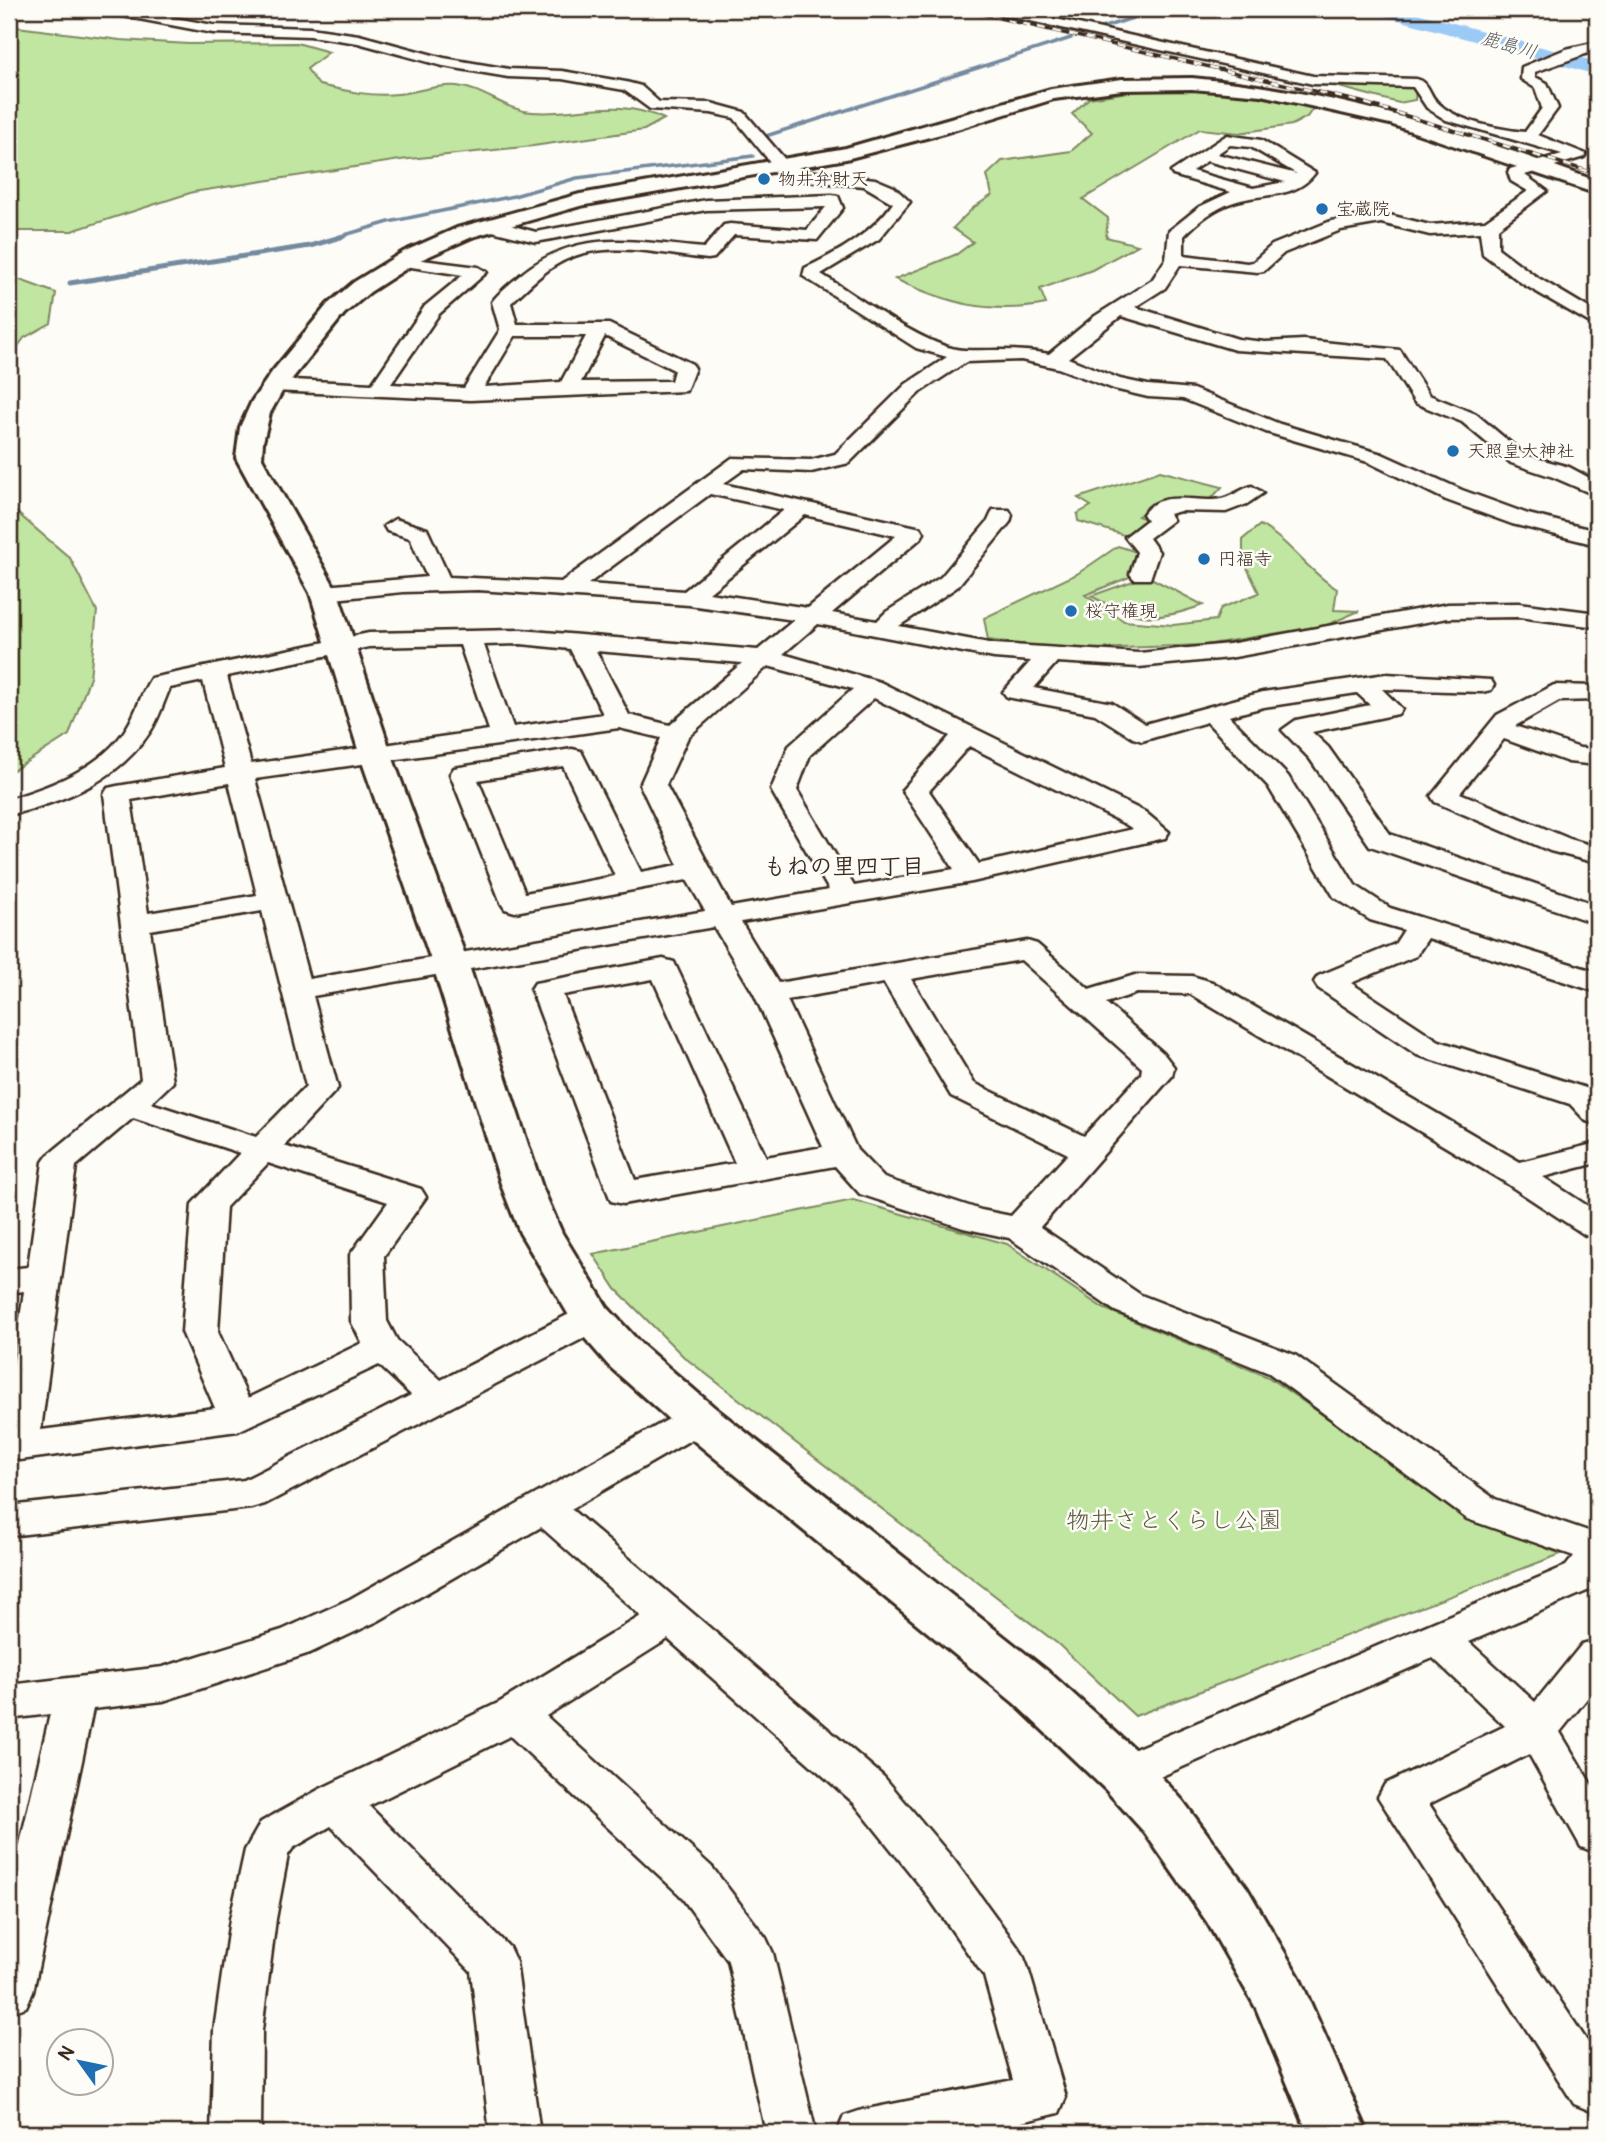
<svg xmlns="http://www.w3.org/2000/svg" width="1606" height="2142" viewBox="0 0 1606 2142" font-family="Pangolin,'Klee One',sans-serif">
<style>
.green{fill:#c1e6a1;stroke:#7e8860;stroke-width:2}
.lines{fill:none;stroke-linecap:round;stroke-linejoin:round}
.stream-far1{stroke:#748a9f;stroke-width:3.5}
.stream{stroke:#748a9f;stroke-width:5}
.river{fill:#9acaf5;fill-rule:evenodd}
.street-casing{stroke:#3b2a1e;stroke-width:5}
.secondary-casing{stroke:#3b2a1e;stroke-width:6}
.street{fill:#fdfcf7;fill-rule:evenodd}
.secondary{fill:#fdfcf7;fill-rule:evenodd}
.rail-casing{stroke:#3b2a1e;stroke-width:3.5}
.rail{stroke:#fdfcf7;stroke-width:2.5;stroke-dasharray:8;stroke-linecap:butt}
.poi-dot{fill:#1f6fb2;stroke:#fdfcf7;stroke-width:2.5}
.labels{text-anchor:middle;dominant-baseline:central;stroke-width:5;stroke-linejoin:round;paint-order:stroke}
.far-poi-label{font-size:18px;fill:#3b2a1e;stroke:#fdfcf7;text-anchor:start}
.far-water-label{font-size:19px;font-style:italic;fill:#585a5e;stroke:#fdfcf7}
.neighbourhood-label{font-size:23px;font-weight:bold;fill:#3b2a1e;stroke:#fdfcf7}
.near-park-label{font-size:24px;fill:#5c593f;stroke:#fdfcf7}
</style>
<rect width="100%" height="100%" fill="#fdfcf7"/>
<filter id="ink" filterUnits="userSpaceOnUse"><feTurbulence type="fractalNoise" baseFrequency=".0143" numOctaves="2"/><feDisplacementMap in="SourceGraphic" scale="14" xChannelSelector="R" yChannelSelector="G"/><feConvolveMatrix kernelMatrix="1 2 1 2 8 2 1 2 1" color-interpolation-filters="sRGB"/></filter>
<g filter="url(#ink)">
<!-- green -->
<g class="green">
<path d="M9 26 120 40 189 44 297 43 329 52 307 69 319 85C346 91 371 97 398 94 417 92 438 84 457 86 485 89 504 110 532 112 581 116 615 96 664 119L644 130 533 146 400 160 193 192 72 231H9Z"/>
<polygon points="1324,83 1416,86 1415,100 1399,103"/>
<path d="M1156 88 1229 90 1314 107 1307 117 1292 125 1239 133 1200 129 1083 199 1108 218 1106 237 1138 245 1092 270 1040 289 1046 304C989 315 947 303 895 279L957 254 973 242 953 228 973 208 992 195 987 175 1002 161 1071 151 1092 133 1072 114 1089 98Z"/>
<polygon points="9,276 56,293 51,323 24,338 9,359"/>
<polygon points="1160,471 1222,487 1208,502 1159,502 1138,516 1153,522 1130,537 1078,521 1077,514 1091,506 1078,498"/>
<polygon points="9,506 70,558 97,611 90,677 69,735 9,773"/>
<path d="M1260 525C1290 541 1308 572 1337 589L1334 610 1359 611 1327 625 1205 645 1064 650 988 640 984 618 1077 574 1118 546 1137 552 1132 576 1085 595 1124 621 1173 625 1216 620 1221 608 1259 593 1243 559V539Z"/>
<path d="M1147 576 1203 605C1153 623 1136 620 1091 596Z"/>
<polygon points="853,1200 1007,1244 1103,1308 1268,1377 1476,1521 1561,1554 1135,1716 1058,1644 684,1357 616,1289 593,1254"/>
</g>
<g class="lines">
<!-- stream-far1 -->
<g class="stream-far1">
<polyline points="1098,29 1161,9"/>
<polyline points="766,136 1071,38"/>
<polyline points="338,237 389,222 514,196 577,178 753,156"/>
</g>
<!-- stream -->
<polyline class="stream" points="70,283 310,246 344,236"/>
<!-- river -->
<polygon class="river" points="1370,9 1402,9 1597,62 1597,75 1373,13"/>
<defs>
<g id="street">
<path d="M100 9H127L213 25 310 28 359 35 444 58 509 69 562 71 626 82 641 86 659 102 711 103 744 112 788 163 807 171 875 179 894 187 910 202 879 239 821 274C854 294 928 349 964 350 993 351 1020 348 1049 354L1095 316 1152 280 1166 259 1169 231 1199 207 1231 192 1173 175 1171 172 1227 135 1261 140 1315 173C1295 200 1263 192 1234 202 1215 208 1197 222 1184 236V255L1247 263 1253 262 1272 245 1331 221 1381 213 1430 225 1485 221 1528 191 1511 181 1508 172 1510 169 1562 154 1446 120 1427 108 1413 87 1313 84 994 13 987 9H1011L1313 76 1416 79C1430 82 1428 93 1437 102 1457 122 1498 129 1525 132L1542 108 1535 88 1521 79 1522 67 1566 49 1597 42V50L1535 72V77L1547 83 1558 108 1538 135 1586 154 1584 157 1525 175 1547 191 1498 228V248L1535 276 1597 313V327L1523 284 1483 254 1480 232 1430 235 1381 223 1341 230 1284 253 1264 271 1258 272 1180 265 1165 288 1135 307 1238 339 1265 342 1304 340 1400 350 1429 395 1476 414 1525 455 1569 467 1597 482V496L1553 477 1511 463 1462 422 1415 403 1387 359 1235 350 1121 316 1068 358 1120 379 1148 385 1193 389 1280 424 1382 454 1462 490 1528 514 1597 531V545L1512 524 1446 500 1368 462 1266 432 1183 399 1148 397 1114 389 1058 368 1021 360 966 362 920 392 849 463 811 472 744 469 723 484 921 528 924 533 921 538 832 613 877 621 886 612 941 577 988 521 993 510H1009L1012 515 1010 522 957 587 899 626 994 644 1139 653 1229 644 1448 604 1519 603 1597 613V627L1519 617 1448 618 1229 658 1139 667 1057 662 1034 688 1112 703 1145 724 1263 692 1386 674 1491 680 1494 685 1491 690 1482 692 1382 689 1402 709 1398 714 1312 732 1328 747 1390 834 1597 905V924L1370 846 1310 759 1282 730 1296 720 1370 705 1357 693 1264 707 1229 716 1288 776 1355 885 1390 908 1597 972V992L1428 938 1416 956 1351 983 1439 1041 1592 1090 1597 1095V1124L1586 1121 1570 1104 1417 1055 1318 988 1314 982 1318 976 1395 944 1404 930 1370 920 1334 897 1268 786 1207 722 1142 741 1133 738 1095 714 1007 697 1003 692 1031 661 994 658 818 624 783 654 880 682 1145 812 1169 832 1165 838 972 882 741 922 778 983 1027 941 1037 944 1089 989 1135 975 1192 976 1212 982 1520 1162 1597 1143V1163L1543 1177 1597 1212V1238L1585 1235 1503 1181 1190 994 1137 993 1106 1003 1163 1053 1174 1067 1172 1076 1040 1227 1141 1295 1295 1355 1495 1499 1597 1534V1584L1594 1588 1469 1642 1535 1702 1582 1644 1597 1640V1686L1560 1732 1597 1794V1853L1581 1847 1529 1754 1429 1804 1597 2056V2110L1591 2111 1574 2104 1378 1797 1385 1784 1505 1726 1433 1658 1139 1786 1124 1791 1109 1786 1102 1773 1109 1760 1566 1566 1574 1556 1467 1519 1269 1373 1115 1311 1009 1238 963 1228 860 1194 835 1166 623 1204 611 1201 531 989 535 983 663 959 674 962 766 1157 823 1147 754 994 714 927 313 996 338 1088 284 1146 421 1189 426 1197 384 1256 387 1321 397 1340 441 1380 579 1309 592 1306 605 1309 610 1318 605 1327 265 1504 251 1508 9 1536V1506L244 1480 411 1395 379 1365 238 1431 20 1460 9 1456V1395L24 1291 9 1293V1269L28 1267 43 1162 48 1155 141 1079 104 794 108 788 117 786 225 768 203 681 170 688C163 703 159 719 150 732 118 781 63 802 9 815V799C52 786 103 767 127 727 137 711 141 693 151 678L369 633 521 630 758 650 794 620 689 605 478 590 403 592 324 600 316 598 312 593 316 588 324 586 427 577 410 538 387 531 384 526 395 519 427 529 449 577 561 582 732 458 811 460 835 454 906 384 947 357 916 348 803 276 805 268C839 252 871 234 893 203L864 186 805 181 776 169 734 118 711 113 650 109 624 90 562 79 508 77 443 66 358 43 310 36 213 33 107 13ZM1230 145 1251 147 1297 174 1217 154ZM1207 161 1285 182 1253 188 1192 171ZM710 494 784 510 684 591 588 584ZM805 515 896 536 808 608 709 593ZM521 644 570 649 603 714 513 727 484 645ZM460 645 489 730 251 764 227 676 369 647ZM596 651 742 663 670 725 629 715ZM768 666 853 689 789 746 771 790 829 890 731 907 666 785 688 737ZM874 698 950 736 902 790 954 869 854 886 797 790 810 755ZM619 728 661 738 640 785 678 865 641 872 581 751 572 749 454 768 450 774 501 903 505 909 515 912 687 880 705 911 309 979 255 779ZM969 746 1125 824 1133 829 979 864 929 791ZM563 766 615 876 525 893 478 780ZM229 783 257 895 148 913 131 800ZM262 911 306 1086 256 1137 151 1103 173 1082 150 930ZM1021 960 1142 1068 1141 1074 1084 1136 974 1083 911 979ZM653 979 735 1163 635 1180 563 995ZM884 983 951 1096 1068 1154 1011 1216 981 1210 884 1178 857 1150 787 1000ZM133 1118 240 1153 192 1204 182 1332 215 1408 41 1430 76 1166ZM268 1163 388 1202 350 1255 351 1321 362 1343 248 1398 218 1332 226 1207Z"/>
<path d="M832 195 838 196 843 208 817 240 734 235 714 258 708 259C666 255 612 241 572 257 548 266 529 286 511 303L517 324H609L692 364 695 368 686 391 470 400 273 391 263 385 273 379 372 384 425 306 463 275 398 265 395 261 398 257 478 267 487 272 439 314 391 384 464 388 500 330 492 302C499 292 510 284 519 276 577 227 634 242 704 248L724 225 730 224 807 230 826 207 706 210 536 242 484 229 481 225 484 221 490 220 536 232 706 200ZM515 336H586L561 382 484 387ZM605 336 674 370 671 381 581 382Z"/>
<path d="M1252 486 1263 493 1247 504 1226 512 1180 511 1169 514 1173 520 1149 538 1159 552 1150 579H1134L1130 574 1137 552 1125 537 1147 520 1143 514C1161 488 1197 504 1221 499 1232 497 1241 489 1252 486Z"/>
<polygon points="1554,685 1597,686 1597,700 1559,701 1515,726 1580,748 1597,749 1597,765 1568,762 1504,739 1460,793 1570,839 1597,847 1597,863 1550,851 1435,802 1431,796 1497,715"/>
<polygon points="698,1406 711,1410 717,1419 711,1428 571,1509 884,1777 954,1860 1022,1953 1028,1968 1066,2097 1059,2113 976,2133 837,2133 844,2116 862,2110 1013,2080 984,1976 922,1888 854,1803 668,1639 546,1716 712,1867 766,1938 773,1953 816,2133 766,2133 728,1961 680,1895 510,1736 369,1806 509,1947 516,1962 540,2133 490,2133 471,1971 331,1826 293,1848 288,1855 276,1919 262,2030 261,2133 211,2133 214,2030 230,1919 245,1850 261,1822 320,1789 500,1702 641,1616 541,1527 378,1621 310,1653 163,1701 93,1709 33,1992 26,2007 9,2013 9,1891 50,1714 9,1719 9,1685 163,1667 282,1630 350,1599 685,1410"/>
</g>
<path id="secondary" d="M1192 78C1338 91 1461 132 1597 181V194L1390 124 1261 95 1192 89 1122 90 1054 99 941 134 846 159 580 206 472 237 418 261 370 292 344 314 283 390 270 413 263 442 262 458 338 593 392 756 468 963 542 1187 562 1233 607 1307 641 1344 714 1407 1050 1673 1143 1757 1183 1801 1247 1888 1299 1977 1368 2133H1308L1256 2008 1207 1922 1145 1833 1105 1789 1014 1703 682 1431 609 1366 577 1329 520 1233 502 1187 432 963 360 756 310 593 236 458 240 427 252 401 272 372 328 304 354 282 403 252 457 228 580 194 846 148 1051 89 1122 79Z"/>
</defs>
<!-- street casing -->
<use href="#street" class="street-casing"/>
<!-- secondary casing -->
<use href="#secondary" class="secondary-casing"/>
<!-- street -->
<use href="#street" class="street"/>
<!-- secondary -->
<use href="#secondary" class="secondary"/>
<defs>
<polyline id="rail" points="960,9 1361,102 1597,174"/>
</defs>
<!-- rail casing -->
<use href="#rail" class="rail-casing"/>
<!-- rail -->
<use href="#rail" class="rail"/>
</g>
</g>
<!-- markers -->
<g class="poi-dot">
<circle cx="764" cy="179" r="7"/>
<circle cx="1322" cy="209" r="7"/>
<circle cx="1453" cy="451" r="7"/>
<circle cx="1204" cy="559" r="7"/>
<circle cx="1071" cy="611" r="7"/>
</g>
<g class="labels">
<!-- far-poi labels -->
<g class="far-poi-label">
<text x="778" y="179">物井弁財天</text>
<text x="1336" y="209">宝蔵院</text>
<text x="1467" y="451">天照皇大神社</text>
<text x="1218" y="559">円福寺</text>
<text x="1085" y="611">桜守権現</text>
</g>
<!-- far-water labels -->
<g class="far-water-label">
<text transform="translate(1509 45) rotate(16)">鹿島川</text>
</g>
<!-- neighbourhood labels -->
<g class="neighbourhood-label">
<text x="844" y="866">もねの里四丁目</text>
</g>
<!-- near-park labels -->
<g class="near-park-label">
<text x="1174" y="1520">物井さとくらし公園</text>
</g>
</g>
<!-- margin -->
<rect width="1606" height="2142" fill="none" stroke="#fdfcf7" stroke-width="35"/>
<rect x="18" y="18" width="1571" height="2107" fill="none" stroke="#3b2a1e" stroke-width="2.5" filter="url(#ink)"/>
<!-- north arrow -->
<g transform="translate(80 2062) rotate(303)"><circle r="33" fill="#fdfcf7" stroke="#afa8a0" stroke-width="2"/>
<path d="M0-5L12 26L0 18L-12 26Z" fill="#1f6fb2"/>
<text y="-10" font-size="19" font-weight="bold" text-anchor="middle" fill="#3b2a1e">N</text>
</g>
</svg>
